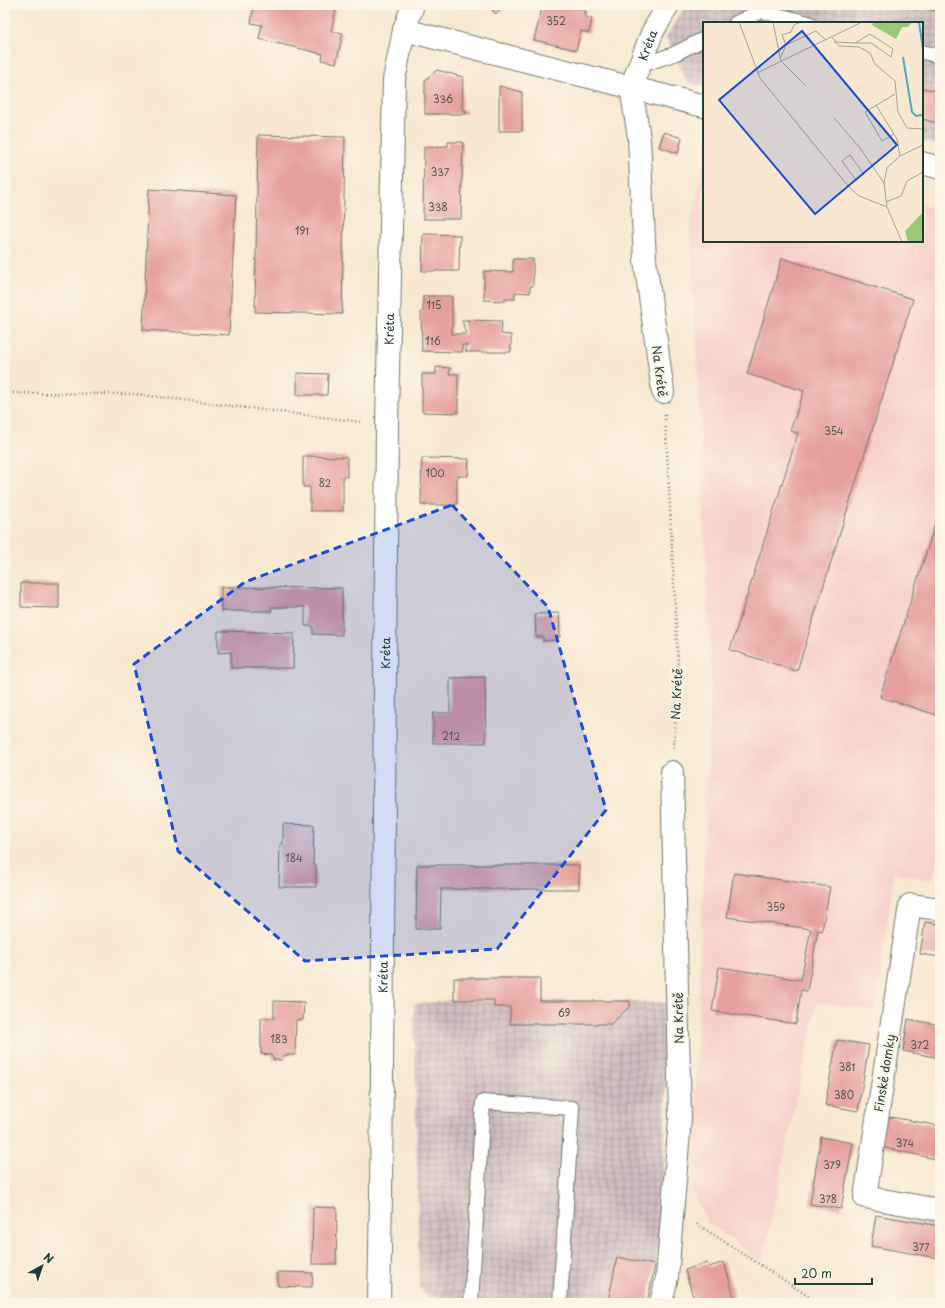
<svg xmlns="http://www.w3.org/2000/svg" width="945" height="1308" viewBox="0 0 945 1308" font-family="'Playpen Sans',sans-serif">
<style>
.built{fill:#f7d0ca}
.industrial{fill:url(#industrial-grid)}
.building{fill:#e59f9c}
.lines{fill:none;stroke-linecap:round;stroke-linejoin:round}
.service-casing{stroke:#6b796b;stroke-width:16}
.minor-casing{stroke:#6b796b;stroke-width:24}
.tertiary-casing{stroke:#6b796b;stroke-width:24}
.path{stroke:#6b796b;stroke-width:2.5;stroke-dasharray:1 3;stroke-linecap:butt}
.service{stroke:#fff;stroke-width:14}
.minor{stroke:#fff;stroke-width:22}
.tertiary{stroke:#fff;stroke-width:22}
.marked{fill:#1d4ed8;fill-opacity:0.2;stroke:#1d4ed8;stroke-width:3;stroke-dasharray:8 5;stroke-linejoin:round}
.labels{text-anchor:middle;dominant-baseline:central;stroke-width:4;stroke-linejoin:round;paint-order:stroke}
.number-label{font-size:10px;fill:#50564e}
.street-label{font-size:12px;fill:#1f3d34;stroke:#fcf5e5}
.inset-river{fill:none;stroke:#45afc4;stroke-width:2}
.inset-road{fill:none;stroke:#a1a492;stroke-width:1}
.view{fill:#1d4ed8;fill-opacity:0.15;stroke:#1d4ed8;stroke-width:2}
.inset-edge{fill:none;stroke:#1f3d34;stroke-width:2}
</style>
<defs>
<pattern id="industrial-grid" width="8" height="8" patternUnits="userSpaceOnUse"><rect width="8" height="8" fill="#d2bec2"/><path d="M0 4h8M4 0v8" fill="none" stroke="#aa9c9e"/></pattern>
</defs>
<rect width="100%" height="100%" fill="#fcf5e5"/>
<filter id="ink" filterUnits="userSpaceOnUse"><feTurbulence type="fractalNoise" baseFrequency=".025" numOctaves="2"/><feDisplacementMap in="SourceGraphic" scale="8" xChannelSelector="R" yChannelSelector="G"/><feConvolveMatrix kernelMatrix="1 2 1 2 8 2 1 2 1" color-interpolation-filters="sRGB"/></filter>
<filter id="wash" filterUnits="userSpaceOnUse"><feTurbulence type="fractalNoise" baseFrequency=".012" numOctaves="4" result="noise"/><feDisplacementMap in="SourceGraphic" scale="16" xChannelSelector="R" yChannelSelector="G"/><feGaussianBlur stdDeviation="0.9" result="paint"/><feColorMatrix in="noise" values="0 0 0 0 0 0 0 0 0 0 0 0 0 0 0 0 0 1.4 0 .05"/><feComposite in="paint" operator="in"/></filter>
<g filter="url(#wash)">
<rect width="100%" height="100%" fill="#f8e8d1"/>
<!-- built -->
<polygon class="built" points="704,162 704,241 922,241 922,205 940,211 940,853 932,880 894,872 875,1010 817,1002 762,1262 707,1222 692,1192 711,674 698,375 690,226"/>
<!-- industrial -->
<g class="industrial">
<polygon points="686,5 940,5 940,146 922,141 922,23 704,23 704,86 687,82 666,37"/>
<polygon points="454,1000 630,1001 668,1003 663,1216 655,1265 647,1303 459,1303 459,1298 427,1297 419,1288 414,1004"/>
</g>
<g id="blocks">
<!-- building -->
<g class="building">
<polygon points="254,5 337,5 331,31 343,33 336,63 322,60 323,54 259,39 262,25 251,23"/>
<polygon points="488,5 508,5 496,14"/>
<polygon points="543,5 563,5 586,11 585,17 592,19 589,33 581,31 576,50 534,40"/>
<polygon points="915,5 940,5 940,12 914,6"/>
<polygon points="437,70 463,77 462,110 466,110 466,114 425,114 425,80"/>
<polygon points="499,86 522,92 522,131 499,131"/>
<polygon points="922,88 940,92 940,124 922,119"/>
<polygon points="664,132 682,138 678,153 659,147"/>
<polygon points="258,135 345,137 342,314 255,312"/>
<polygon points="448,142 463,142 461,219 423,219 424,147 448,146"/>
<polygon points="149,189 236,195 229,335 143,330"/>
<polygon points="423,234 460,235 459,271 422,271"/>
<polygon points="782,258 913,299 797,671 730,650 798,433 790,431 804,391 747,374"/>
<polygon points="513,259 533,259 533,286 530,286 530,293 515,292 515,299 505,299 505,301 484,300 484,271 513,272"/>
<polygon points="423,296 452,296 452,334 466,334 462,320 502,321 501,334 511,335 511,352 466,352 467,345 462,345 462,352 422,351 421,312 423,312"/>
<polygon points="436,367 450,368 449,374 458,374 458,413 422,412 422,374 436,374"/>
<polygon points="297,373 328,374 327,395 297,395"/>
<polygon points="303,456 347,457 347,477 343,476 343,511 310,511 310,487 303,487"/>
<polygon points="422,458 469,459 468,476 457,476 457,505 421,505"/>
<polygon points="940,509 940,716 880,697"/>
<polygon points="21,583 59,583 59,608 21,607"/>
<polygon points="221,587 342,588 342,635 313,634 313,626 305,626 305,607 271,607 271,611 221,611"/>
<polygon points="559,613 560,637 557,636 557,640 543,641 543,637 536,637 535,614"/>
<polygon points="218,631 294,633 293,668 231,668 231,652 218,653"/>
<polygon points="485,677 486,743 433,743 433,713 450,713 450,678"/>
<polygon points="283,824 314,825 313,865 316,865 316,887 279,887 280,844 283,844"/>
<polygon points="417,865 579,865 579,889 441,889 440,929 416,929"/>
<polygon points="734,873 830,887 822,931 818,930 807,991 801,990 796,1024 712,1011 719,967 801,980 811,929 727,917"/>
<polygon points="925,922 940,924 940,957 920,954"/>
<polygon points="454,978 540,978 540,1001 630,1001 630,1006 611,1024 510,1024 510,1007 494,1007 494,1000 454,1000"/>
<polygon points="274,1001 304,1002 303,1020 296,1020 295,1055 285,1055 281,1060 274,1060 271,1055 261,1054 261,1018 274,1018"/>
<polygon points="908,1019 940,1025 940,1058 903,1051"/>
<polygon points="837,1040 869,1045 858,1111 825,1105"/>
<polygon points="882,1117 891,1118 891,1117 940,1126 940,1160 877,1146"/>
<polygon points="821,1137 853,1143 841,1209 810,1204"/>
<polygon points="313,1207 337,1208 336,1264 312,1264"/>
<polygon points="876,1215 940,1226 940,1237 937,1258 871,1246"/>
<polygon points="617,1257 655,1265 647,1303 608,1303"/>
<polygon points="724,1262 735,1300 727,1303 695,1303 685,1270 707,1263 709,1267"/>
<polygon points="278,1272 313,1273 312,1287 278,1286"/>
</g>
</g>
</g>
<g filter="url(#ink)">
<use href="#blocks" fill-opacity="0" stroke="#6b796b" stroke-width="1"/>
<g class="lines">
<defs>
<g id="service">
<polyline points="736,23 761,11 809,23"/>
<polyline points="922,52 940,56"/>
<polyline points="639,66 674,54 704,39"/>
<polyline points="471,1303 483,1102 572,1108 560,1303"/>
</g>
<g id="minor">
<polyline points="404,30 704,106"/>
<polyline points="922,163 940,168"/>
<path id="s1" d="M663 392 645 260 639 138 631 87 652 33 668 5"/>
<polyline points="940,909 910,905 865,1197 940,1210"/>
<polyline points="661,1303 667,1277 680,1119 672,772"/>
</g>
<g id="tertiary">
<path id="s2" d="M379 1303 381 1197 387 425 394 80 404 30 413 5"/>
</g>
</defs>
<!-- service casing -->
<use href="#service" class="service-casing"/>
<!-- minor casing -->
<use href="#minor" class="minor-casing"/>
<!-- tertiary casing -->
<use href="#tertiary" class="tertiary-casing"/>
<!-- path -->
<g class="path">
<polyline points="5,393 134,394 362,422"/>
<polyline points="665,415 678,662 674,748"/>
<polyline points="697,1224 819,1303"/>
</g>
<!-- service -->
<use href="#service" class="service"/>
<!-- minor -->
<use href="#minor" class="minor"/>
<!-- tertiary -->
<use href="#tertiary" class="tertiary"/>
</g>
</g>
<!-- marked area -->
<path class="marked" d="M452 505 548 607 606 810 497 949 305 961 178 851 134 664 245 582Z"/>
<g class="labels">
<!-- number labels -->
<g class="number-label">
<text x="556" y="20">352</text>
<text x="443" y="98">336</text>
<text x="440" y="171">337</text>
<text x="438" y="206">338</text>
<text x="302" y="230">191</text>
<text x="434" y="304">115</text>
<text x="433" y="340">116</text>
<text x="834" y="430">354</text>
<text x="435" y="472">100</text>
<text x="325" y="482">82</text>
<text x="451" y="735">212</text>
<text x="294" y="857">184</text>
<text x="776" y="906">359</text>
<text x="564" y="1012">69</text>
<text x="279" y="1038">183</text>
<text x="920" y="1044">372</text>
<text x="847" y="1066">381</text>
<text x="844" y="1094">380</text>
<text x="905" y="1142">374</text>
<text x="832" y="1164">379</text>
<text x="828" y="1198">378</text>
<text x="921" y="1246">377</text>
</g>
<!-- street labels -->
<g class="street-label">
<text stroke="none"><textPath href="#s1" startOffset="352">Kréta</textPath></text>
<text stroke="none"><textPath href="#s2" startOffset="974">Kréta</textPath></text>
<text transform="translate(660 371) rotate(83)">Na Krétě</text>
<text stroke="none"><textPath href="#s2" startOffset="650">Kréta</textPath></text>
<text transform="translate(676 694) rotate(-87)">Na Krétě</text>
<text stroke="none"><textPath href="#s2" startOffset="326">Kréta</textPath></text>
<text transform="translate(678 1018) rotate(-91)">Na Krétě</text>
<text transform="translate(884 1073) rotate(-81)">Finské domky</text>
</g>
</g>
<!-- overview -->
<g transform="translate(703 22)">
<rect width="220" height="220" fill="#f8e8d1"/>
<path d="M171 0H209L205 5H199L193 17 169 3ZM220 190V220H205L202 209Z" fill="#9bc876"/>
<path class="inset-river" d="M216 0 220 27M200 35 209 90 213 94 220 93"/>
<path class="inset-road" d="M36 0 57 56 145 164 156 174 184 185 199 220M70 0 78 39 103 64M129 15 136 24 156 25 167 31 172 42 192 59 195 90 204 106 220 107M131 20 152 21H168L188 35 190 27 167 12 152 21M83 23 79 13 88 10 91 3 98 0M77 37 83 23 113 9 123 18M54 51 159 0M173 83 194 117 197 134M131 96 157 126 181 161M191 112 179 119 162 90 192 72M145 164 152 159 153 158 161 152 147 133 139 139 153 158M183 180 198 174 204 159 220 150M184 185 181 161 184 146 197 134 220 123"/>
<path class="view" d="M99 9 194 123 112 192 16 78Z"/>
<rect width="220" height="220" class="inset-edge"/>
</g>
<!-- margin -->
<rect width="945" height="1308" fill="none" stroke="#fcf5e5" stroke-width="20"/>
<!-- north arrow -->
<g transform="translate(42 1266) rotate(40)" stroke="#fcf5e5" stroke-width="3" paint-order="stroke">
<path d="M0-3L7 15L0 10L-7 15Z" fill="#1f3d34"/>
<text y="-6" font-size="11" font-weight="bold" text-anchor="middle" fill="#1f3d34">N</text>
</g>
<!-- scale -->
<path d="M795 1278v6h77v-6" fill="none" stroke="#1f3d34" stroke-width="2"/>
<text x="801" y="1278" font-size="12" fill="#1f3d34" stroke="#fcf5e5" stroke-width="3" paint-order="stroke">20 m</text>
</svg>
